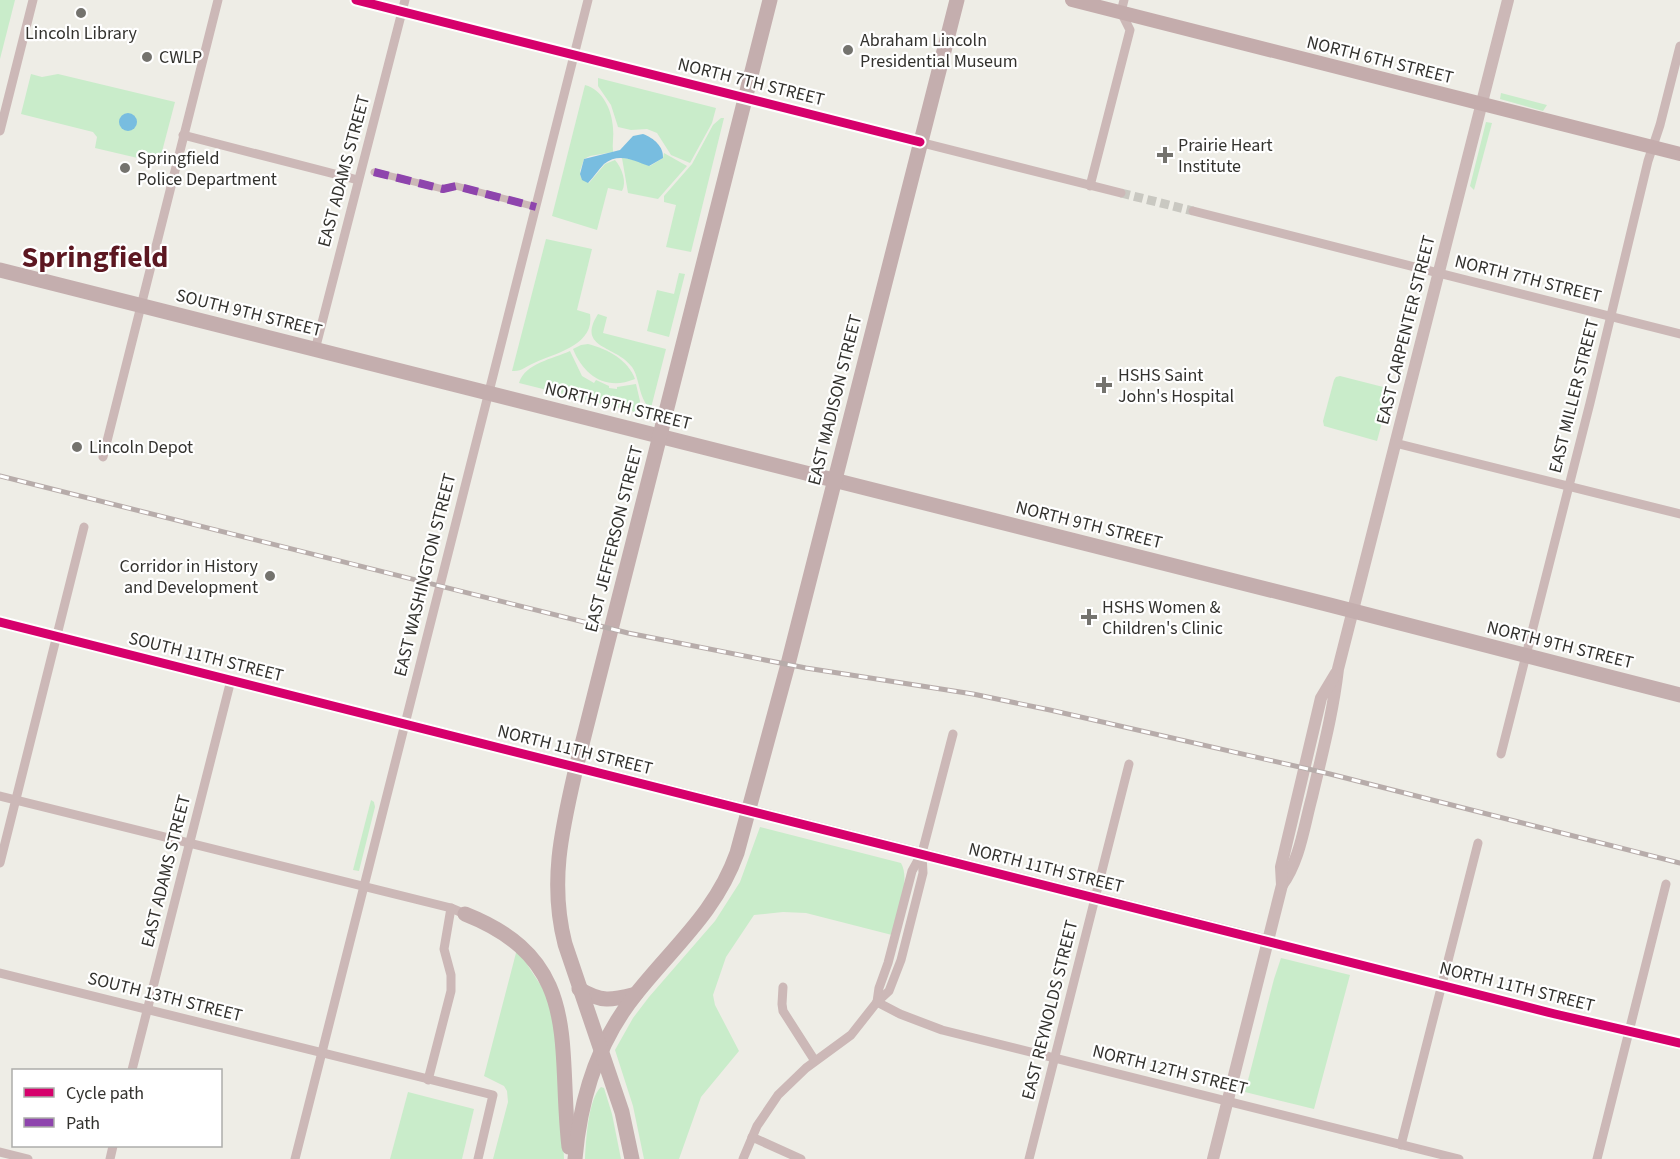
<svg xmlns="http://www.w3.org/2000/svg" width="1680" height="1159" viewBox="0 0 1680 1159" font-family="'Source Sans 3',sans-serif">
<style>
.green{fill:#c9ecca}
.water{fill:#78bde0}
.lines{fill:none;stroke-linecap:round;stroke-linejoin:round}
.minor-tunnel{stroke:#c9c8c1;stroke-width:9;stroke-dasharray:9 4.5;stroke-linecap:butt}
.pedestrian{stroke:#ccb8b7;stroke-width:7}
.minor{stroke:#ccb8b7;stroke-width:9}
.tertiary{stroke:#ccb8b7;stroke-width:12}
.secondary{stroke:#c4acac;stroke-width:14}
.primary{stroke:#c4aeae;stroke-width:15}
.rail-casing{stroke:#b7acaa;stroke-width:5}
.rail{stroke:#fff;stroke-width:3;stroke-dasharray:9;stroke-linecap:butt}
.quiet{stroke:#8e44ad;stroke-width:8;stroke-dasharray:15 8;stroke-linecap:butt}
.cycleway-casing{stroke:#fff;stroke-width:13}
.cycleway{stroke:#d6006c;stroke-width:9}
.poi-dot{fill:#74736e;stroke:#fff;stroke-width:2}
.labels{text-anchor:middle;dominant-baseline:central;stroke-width:4.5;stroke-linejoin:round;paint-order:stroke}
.poi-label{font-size:18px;fill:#33322e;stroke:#fff;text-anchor:start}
.street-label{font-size:18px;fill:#33322e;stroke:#fff}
.town-label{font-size:30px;font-weight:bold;fill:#5c1721;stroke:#fff}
</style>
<rect width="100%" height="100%" fill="#eeede6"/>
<!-- green -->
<g class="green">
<polygon points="0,0 15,0 0,59"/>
<polygon points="31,74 42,77 58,74 175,102 159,163 95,148 97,137 93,132 21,114"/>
<polygon points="598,78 716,108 712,123 690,163 671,155 657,133 647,129 631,130 618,127 611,105 598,86"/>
<path d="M585 85C603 90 612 110 613 128 614 136 612 144 613 152L590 156 584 159 580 171 581 178 589 183 605 164 615 160C622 168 627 182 622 191L608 188 597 230 552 216Z"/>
<polygon points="1501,93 1547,105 1543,111 1500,99"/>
<polygon points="721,118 724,118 691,252 666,247 676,205 664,202 664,196 692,164 713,125"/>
<polygon points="1486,122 1492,123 1474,190 1470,186"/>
<polygon points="664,153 687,166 658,199 628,193 622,158 635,160 650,166 663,158"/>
<path d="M546 239 592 249 577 310 590 314C595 345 555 353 534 363 526 366 522 372 512 371Z"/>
<polygon points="679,273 685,274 669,337 647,331 657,290 674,294"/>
<path d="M598 314 607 317 603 333 666 349 651 408C639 402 640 378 632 367 616 345 576 349 598 314Z"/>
<path d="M588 344C608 349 628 360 635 379 606 391 584 376 573 349L581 345Z"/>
<path d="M570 351 582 376 594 383 596 380 609 386V388L617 389V387L636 384 640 401 639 413 519 383C525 363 553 359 570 351Z"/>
<polygon points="1340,376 1391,389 1377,441 1324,426 1323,421 1334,380 1336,377"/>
<polygon points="371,800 374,802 375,807 359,871 353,870"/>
<path d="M760 827 901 863C911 880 897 916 892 935L806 913 783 912 754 915 726 957 713 995 715 1005 739 1051 701 1097 679 1159H644L633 1106 615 1050 633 1018 649 997 715 921 740 882Z"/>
<polygon points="517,949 551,1001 560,1060 564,1159 493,1159 508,1102 507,1091 504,1086 484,1076"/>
<polygon points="1281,958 1350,975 1314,1109 1245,1092 1274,979"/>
<path d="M601 1087 604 1088 612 1114 621 1159H585C586 1141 588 1099 601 1087Z"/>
<polygon points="408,1092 474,1109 462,1159 390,1159"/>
</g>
<!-- water -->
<g class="water">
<circle cx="128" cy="122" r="9"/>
<path d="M643 134C654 138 664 147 663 158L649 166C634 161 619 152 604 164 598 170 594 177 588 183L582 180 580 174 584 159 620 150 633 136Z"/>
</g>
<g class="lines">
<!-- minor-tunnel -->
<polyline class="minor-tunnel" points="1121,193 1193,211"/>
<!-- pedestrian -->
<polyline class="pedestrian" points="374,172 443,189 456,186 536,207"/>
<!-- minor -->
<g class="minor">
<polyline points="356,0 1121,193"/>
<polyline points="0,131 33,0"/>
<polyline points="183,135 358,180"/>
<polyline points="1090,186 1130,30 1121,12 1124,0"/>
<polyline points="1193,211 1680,334"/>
<polyline points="315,350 405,0"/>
<polyline points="1395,443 1680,514"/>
<polyline points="103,457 218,0"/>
<polyline points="1501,754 1590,403 1648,161 1660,125 1680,46"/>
<polyline points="0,796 451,908 465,914"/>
<polyline points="0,863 84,527"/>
<polyline points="1268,941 1613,1028 1680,1043"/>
<polyline points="0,973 493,1095 478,1159"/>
<polyline points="783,987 782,1004 783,1011 815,1061"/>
<polyline points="877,1002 900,1014 942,1030 1459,1159"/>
<polyline points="877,1002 879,988 888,963 912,871 922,853 953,734"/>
<polyline points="132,1070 231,680"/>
<polyline points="428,1080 451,991 451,975 444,949 451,908"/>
<polyline points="752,1137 801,1159"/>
<polyline points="1401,1145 1478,843"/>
<polyline points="0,1152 28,1159"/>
<polyline points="110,1159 113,1146"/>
<polyline points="295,1159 588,0"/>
<polyline points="743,1159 757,1126 778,1095 806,1068 851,1035 877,1002 889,991 901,960 923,873 922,853"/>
<polyline points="1029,1159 1129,764"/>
<polyline points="1597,1159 1666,884"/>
</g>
<!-- tertiary -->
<g class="tertiary">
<polyline points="0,622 1268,941"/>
<path d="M1282 885C1300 860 1304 826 1312 797 1322 754 1333 713 1338 669L1508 0"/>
<polyline points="1213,1159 1282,885 1281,867 1321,698 1336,673"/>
</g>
<!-- secondary -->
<polyline class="secondary" points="1072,0 1680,154"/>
<!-- primary -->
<g class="primary">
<polyline points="0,270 1330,605 1680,695"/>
<path d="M465 914C584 961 557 1044 569 1147"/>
<path d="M579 989C602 1003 612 1000 636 994"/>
<path d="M575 1159C580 1100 598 1041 636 994 674 946 716 912 737 853L787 668 957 0"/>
<path d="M632 1159 622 1112 565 944C549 882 562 829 576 768L770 0"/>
</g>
<defs>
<polyline id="rail" points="0,476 628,633 806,668 973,694 1050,710 1330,774 1680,863"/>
</defs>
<!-- rail casing -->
<use href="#rail" class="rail-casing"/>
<!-- rail -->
<use href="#rail" class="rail"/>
<!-- quiet -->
<polyline class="quiet" points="374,172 443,189 456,186 536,207"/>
<defs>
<g id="cycleway">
<polyline points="356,0 920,142"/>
<polyline points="0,622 1555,1014 1680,1043"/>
</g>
</defs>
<!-- cycleway casing -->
<use href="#cycleway" class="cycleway-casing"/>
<!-- cycleway -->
<use href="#cycleway" class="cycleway"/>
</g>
<!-- markers -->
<g class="poi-dot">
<circle cx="81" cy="13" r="6"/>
<circle cx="848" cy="50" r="6"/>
<circle cx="147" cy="57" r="6"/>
<path d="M1162 146h6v6h6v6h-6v6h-6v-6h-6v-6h6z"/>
<circle cx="125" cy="168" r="6"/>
<path d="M1101 376h6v6h6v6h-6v6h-6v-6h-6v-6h6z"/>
<circle cx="77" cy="447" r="6"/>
<circle cx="270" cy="576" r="6"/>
<path d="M1086 608h6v6h6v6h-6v6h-6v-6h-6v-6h6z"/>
</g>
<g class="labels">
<!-- poi labels -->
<g class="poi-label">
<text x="81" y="33" text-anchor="middle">Lincoln Library</text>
<text x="860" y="40">Abraham Lincoln<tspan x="860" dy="21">Presidential Museum</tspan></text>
<text x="159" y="57">CWLP</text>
<text x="1178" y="145">Prairie Heart<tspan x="1178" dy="21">Institute</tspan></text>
<text x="137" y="158">Springfield<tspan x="137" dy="21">Police Department</tspan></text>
<text x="1118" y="375">HSHS Saint<tspan x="1118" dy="21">John's Hospital</tspan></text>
<text x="89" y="447">Lincoln Depot</text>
<text x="258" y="566" text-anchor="end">Corridor in History<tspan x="258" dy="21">and Development</tspan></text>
<text x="1102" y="607">HSHS Women &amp;<tspan x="1102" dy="21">Children's Clinic</tspan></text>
</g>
<!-- street labels -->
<g class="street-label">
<text transform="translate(1380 60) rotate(14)">NORTH 6TH STREET</text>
<text transform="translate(751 82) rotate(14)">NORTH 7TH STREET</text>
<text transform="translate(344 171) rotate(-75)">EAST ADAMS STREET</text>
<text transform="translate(1528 279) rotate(14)">NORTH 7TH STREET</text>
<text transform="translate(249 313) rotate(14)">SOUTH 9TH STREET</text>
<text transform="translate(1406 330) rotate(-76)">EAST CARPENTER STREET</text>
<text transform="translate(1574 396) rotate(-76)">EAST MILLER STREET</text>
<text transform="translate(835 400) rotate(-76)">EAST MADISON STREET</text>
<text transform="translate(618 406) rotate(14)">NORTH 9TH STREET</text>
<text transform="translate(1089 525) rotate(14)">NORTH 9TH STREET</text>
<text transform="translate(614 539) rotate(-76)">EAST JEFFERSON STREET</text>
<text transform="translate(425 575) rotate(-76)">EAST WASHINGTON STREET</text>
<text transform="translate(1560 645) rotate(14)">NORTH 9TH STREET</text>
<text transform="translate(206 657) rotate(14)">SOUTH 11TH STREET</text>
<text transform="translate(575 750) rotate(14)">NORTH 11TH STREET</text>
<text transform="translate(1046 868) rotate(14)">NORTH 11TH STREET</text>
<text transform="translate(166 871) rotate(-76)">EAST ADAMS STREET</text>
<text transform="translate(1517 987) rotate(14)">NORTH 11TH STREET</text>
<text transform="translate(165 997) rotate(14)">SOUTH 13TH STREET</text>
<text transform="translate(1050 1010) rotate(-76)">EAST REYNOLDS STREET</text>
<text transform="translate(1170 1070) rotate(14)">NORTH 12TH STREET</text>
</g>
<!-- town labels -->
<g class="town-label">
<text x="95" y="257">Springfield</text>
</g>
</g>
<!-- legend -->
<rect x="12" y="1069" width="210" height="78" fill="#ffffff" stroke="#adadab" stroke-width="1.5"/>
<rect x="24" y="1088" width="30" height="9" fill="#d6006c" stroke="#adadab" stroke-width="1.5"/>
<text x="66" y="1099" font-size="18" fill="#33322e">Cycle path</text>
<rect x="24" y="1118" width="30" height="9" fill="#8e44ad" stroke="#adadab" stroke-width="1.5"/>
<text x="66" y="1129" font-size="18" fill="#33322e">Path</text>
</svg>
